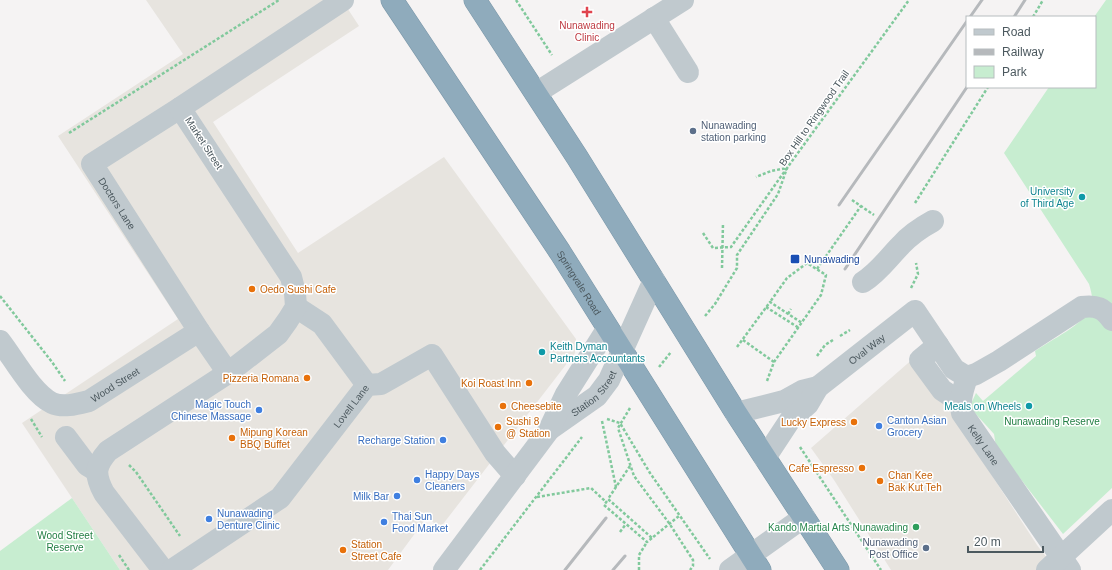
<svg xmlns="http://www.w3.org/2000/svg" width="1112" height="570" viewBox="0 0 1112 570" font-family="Arial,sans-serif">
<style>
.commercial{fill:#e7e4df}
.green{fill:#c7edd0}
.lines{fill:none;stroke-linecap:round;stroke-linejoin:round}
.highway-casing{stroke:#7b97a8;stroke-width:23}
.path{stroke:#81c99c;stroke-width:2.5;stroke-dasharray:3 2;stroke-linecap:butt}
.minor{stroke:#c0c9ce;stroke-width:22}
.highway{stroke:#8fabbc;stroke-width:22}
.rail{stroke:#b6b9bc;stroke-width:3}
.health-dot{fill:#e0444e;stroke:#fff;stroke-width:1.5}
.service-dot{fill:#5c6f8a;stroke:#fff;stroke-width:1.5}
.culture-dot{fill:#0f9aa8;stroke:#fff;stroke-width:1.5}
.transit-dot{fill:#1a4fb4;stroke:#fff;stroke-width:1.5}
.food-dot{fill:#e8710a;stroke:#fff;stroke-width:1.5}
.shop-dot{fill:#3f7fe0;stroke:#fff;stroke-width:1.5}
.leisure-dot{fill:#2e9e5b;stroke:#fff;stroke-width:1.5}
.labels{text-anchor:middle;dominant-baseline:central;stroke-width:3;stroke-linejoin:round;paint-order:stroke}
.health-label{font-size:10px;fill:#be3a42;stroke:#fff}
.street-label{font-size:10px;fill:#4c595f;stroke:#fff}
.service-label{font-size:10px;fill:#4e5e75;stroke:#fff;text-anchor:start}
.culture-label{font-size:10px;fill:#0d838f;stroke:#fff;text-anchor:end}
.transit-label{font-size:10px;fill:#164399;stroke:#fff;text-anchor:start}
.food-label{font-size:10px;fill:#c56008;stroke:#fff;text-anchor:start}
.shop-label{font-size:10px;fill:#366cbe;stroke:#fff;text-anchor:start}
.park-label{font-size:10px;fill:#207d42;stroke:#fff}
.leisure-label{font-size:10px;fill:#27864d;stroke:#fff;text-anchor:end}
</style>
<rect width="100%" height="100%" fill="#f5f3f3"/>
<!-- commercial -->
<g class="commercial">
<polygon points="146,0 342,0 359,26 213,122 298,253 444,157 576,339 575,353 440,528 427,517 388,570 120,570 22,423 178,319 58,136 183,54"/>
<polygon points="915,357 1037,545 1056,570 891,570 834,480 811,448"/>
</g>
<!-- green -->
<g class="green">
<path d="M1106 0H1112V488L1063 534 996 447 994 434 974 412 970 406 976 393 983 401 1036 356 1035 351C1048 342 1087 322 1091 308 1094 300 1091 291 1089 284L1004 153 1049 87H1095L1094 17Z"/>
<polygon points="72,498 120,570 0,570 0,551"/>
</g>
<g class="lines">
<defs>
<g id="highway">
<path id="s6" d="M392 0 560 252 760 570"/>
<polyline points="475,0 577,157 736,413 838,570"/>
</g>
</defs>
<!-- highway casing -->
<use href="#highway" class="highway-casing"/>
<!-- path -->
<g class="path">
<polyline points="516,0 552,55"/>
<polyline points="1033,17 1043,0"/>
<polyline points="69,133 279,0"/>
<polyline points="852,200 874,215"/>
<polyline points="915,203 988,87"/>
<polyline points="703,233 713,248 731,247 787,168 771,171 756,177"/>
<polyline points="722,268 723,223"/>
<polyline points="817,269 861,206"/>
<polyline points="911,288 918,274 916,263"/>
<polyline points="0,296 52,362 65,381"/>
<polyline points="766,307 799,328"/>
<polyline points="788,314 791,309"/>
<polyline points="705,316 715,304 737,268 737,255 778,194 787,168 909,0"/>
<polyline points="840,336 850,330"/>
<polyline points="743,340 774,362"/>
<polyline points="737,347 770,302 802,323"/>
<polyline points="817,356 825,345 833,340"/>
<polyline points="659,367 671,352"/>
<polyline points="767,381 774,362 821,295 826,275 807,263 787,278 770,302"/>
<polyline points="630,408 618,428 634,476 669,523 693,560 693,566 690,570"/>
<polyline points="31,419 42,437"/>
<polyline points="607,419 620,423 650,473 710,559"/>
<polyline points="602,421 616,487"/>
<polyline points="800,447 881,570"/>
<polyline points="129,465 136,472 180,536"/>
<polyline points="630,466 608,499 652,538 679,516"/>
<polyline points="537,497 591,488 606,502"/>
<polyline points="607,501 604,505 647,542 652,538"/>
<polyline points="620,532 626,524"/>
<polyline points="119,555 129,570"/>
<polyline points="480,570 582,437"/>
<polyline points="639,570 639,555 647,542"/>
</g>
<!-- minor -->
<g class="minor">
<polyline points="654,18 688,72"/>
<polyline points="536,93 683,0"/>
<path id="s1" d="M180 108 92 164 199 331"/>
<path d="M863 282C879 272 888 258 901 245 910 235 922 227 933 221"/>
<polyline points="296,307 322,324 367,385"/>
<path id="s2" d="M0 341C14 359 32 393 52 403 63 408 77 404 89 401L199 331 228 373"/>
<polyline points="938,345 920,360 942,390 960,402"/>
<path d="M967 377 976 374 999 361 1082 307C1096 305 1104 308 1112 320"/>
<polyline points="736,413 784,401 802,391 818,387"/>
<path id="s3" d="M550 429 597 396 609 380 654 280"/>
<polyline points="66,437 87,465 97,471"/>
<path id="s4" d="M765 458 790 420 808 404 818 387 915 311 954 369 967 377C963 390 959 400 962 413L1070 570"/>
<path d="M163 570 104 493C94 474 95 466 108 451L228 373 278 334 288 320 296 307 295 293 291 277 180 108 343 0"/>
<path id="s5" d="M172 570 280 498 367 385 381 384 432 355 495 453 515 476"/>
<polyline points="444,570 549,430 566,394 607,329"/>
<polyline points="730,570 804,517"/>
<polyline points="1047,570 1112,510"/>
</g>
<!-- highway -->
<use href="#highway" class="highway"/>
<!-- rail -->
<g class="rail">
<polyline points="970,17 982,0"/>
<polyline points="1014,17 1025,0"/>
<polyline points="839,205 967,21"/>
<polyline points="845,269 967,87"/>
<polyline points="565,570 606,518"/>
<polyline points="613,570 625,556"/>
</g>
</g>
<!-- markers -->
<path class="health-dot" d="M585 6h4v4h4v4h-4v4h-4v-4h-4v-4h4z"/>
<g class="service-dot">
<circle cx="693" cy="131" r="4"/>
<circle cx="926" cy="548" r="4"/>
</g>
<g class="culture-dot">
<circle cx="1082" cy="197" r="4"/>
<circle cx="542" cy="352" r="4"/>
<circle cx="1029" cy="406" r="4"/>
</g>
<rect class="transit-dot" x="790" y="254" width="10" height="10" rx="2"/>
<g class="food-dot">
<circle cx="252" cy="289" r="4"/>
<circle cx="307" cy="378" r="4"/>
<circle cx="529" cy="383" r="4"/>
<circle cx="503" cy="406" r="4"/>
<circle cx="854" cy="422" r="4"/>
<circle cx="498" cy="427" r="4"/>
<circle cx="232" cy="438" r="4"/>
<circle cx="862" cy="468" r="4"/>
<circle cx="880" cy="481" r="4"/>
<circle cx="343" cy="550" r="4"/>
</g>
<g class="shop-dot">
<circle cx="259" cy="410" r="4"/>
<circle cx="879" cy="426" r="4"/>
<circle cx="443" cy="440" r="4"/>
<circle cx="417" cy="480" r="4"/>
<circle cx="397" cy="496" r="4"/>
<circle cx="209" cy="519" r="4"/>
<circle cx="384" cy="522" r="4"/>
</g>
<circle class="leisure-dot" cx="916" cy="527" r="4"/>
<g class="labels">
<!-- health labels -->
<g class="health-label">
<text x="587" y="25">Nunawading<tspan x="587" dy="12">Clinic</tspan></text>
</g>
<!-- street labels -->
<g class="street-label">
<text transform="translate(814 118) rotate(-55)">Box Hill to Ringwood Trail</text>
<text transform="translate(204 143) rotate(57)">Market Street</text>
<text stroke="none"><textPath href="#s1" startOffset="151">Doctors Lane</textPath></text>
<text stroke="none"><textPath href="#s6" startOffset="339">Springvale Road</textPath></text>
<text stroke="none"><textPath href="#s4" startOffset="151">Oval Way</textPath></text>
<text stroke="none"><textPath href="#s2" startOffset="150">Wood Street</textPath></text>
<text stroke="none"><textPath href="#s3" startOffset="57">Station Street</textPath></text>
<text stroke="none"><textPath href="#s5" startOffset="246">Lovell Lane</textPath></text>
<text stroke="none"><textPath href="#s4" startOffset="373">Kelly Lane</textPath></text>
</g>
<!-- service labels -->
<g class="service-label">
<text x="701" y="125">Nunawading<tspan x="701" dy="12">station parking</tspan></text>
<text x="918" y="542" text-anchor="end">Nunawading<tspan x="918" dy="12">Post Office</tspan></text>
</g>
<!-- culture labels -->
<g class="culture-label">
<text x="1074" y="191">University<tspan x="1074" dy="12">of Third Age</tspan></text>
<text x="550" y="346" text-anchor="start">Keith Dyman<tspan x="550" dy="12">Partners Accountants</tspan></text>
<text x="1021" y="406">Meals on Wheels</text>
</g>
<!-- transit labels -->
<g class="transit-label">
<text x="804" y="259">Nunawading</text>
</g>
<!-- food labels -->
<g class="food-label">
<text x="260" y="289">Oedo Sushi Cafe</text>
<text x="299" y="378" text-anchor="end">Pizzeria Romana</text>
<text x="521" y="383" text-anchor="end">Koi Roast Inn</text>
<text x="511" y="406">Cheesebite</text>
<text x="506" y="421">Sushi 8<tspan x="506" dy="12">@ Station</tspan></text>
<text x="846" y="422" text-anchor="end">Lucky Express</text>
<text x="240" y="432">Mipung Korean<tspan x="240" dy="12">BBQ Buffet</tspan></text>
<text x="854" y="468" text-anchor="end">Cafe Espresso</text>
<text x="888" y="475">Chan Kee<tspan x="888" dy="12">Bak Kut Teh</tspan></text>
<text x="351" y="544">Station<tspan x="351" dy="12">Street Cafe</tspan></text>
</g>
<!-- shop labels -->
<g class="shop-label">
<text x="251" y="404" text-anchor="end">Magic Touch<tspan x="251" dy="12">Chinese Massage</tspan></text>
<text x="887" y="420">Canton Asian<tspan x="887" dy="12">Grocery</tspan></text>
<text x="435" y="440" text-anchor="end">Recharge Station</text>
<text x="425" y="474">Happy Days<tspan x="425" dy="12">Cleaners</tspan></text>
<text x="389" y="496" text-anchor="end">Milk Bar</text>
<text x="217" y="513">Nunawading<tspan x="217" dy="12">Denture Clinic</tspan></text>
<text x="392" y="516">Thai Sun<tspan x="392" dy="12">Food Market</tspan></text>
</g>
<!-- park labels -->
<g class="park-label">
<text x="1052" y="421">Nunawading Reserve</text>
<text x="65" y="535">Wood Street<tspan x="65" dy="12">Reserve</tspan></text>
</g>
<!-- leisure labels -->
<g class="leisure-label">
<text x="908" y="527">Kando Martial Arts Nunawading</text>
</g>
</g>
<!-- legend -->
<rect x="966" y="16" width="130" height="72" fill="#ffffff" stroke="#b7bdbf"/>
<rect x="974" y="29" width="20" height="6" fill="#c0c9ce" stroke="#b7bdbf"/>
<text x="1002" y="36" font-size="12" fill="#4c595f">Road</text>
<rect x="974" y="49" width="20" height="6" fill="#b6b9bc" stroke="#b7bdbf"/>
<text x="1002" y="56" font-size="12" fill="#4c595f">Railway</text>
<rect x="974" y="66" width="20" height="12" fill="#c7edd0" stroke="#b7bdbf"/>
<text x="1002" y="76" font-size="12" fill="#4c595f">Park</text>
<!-- scale -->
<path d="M968 546v6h75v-6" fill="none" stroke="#4c595f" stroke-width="2"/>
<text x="974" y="546" font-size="12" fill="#4c595f" stroke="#ffffff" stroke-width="3" paint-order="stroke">20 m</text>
</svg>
